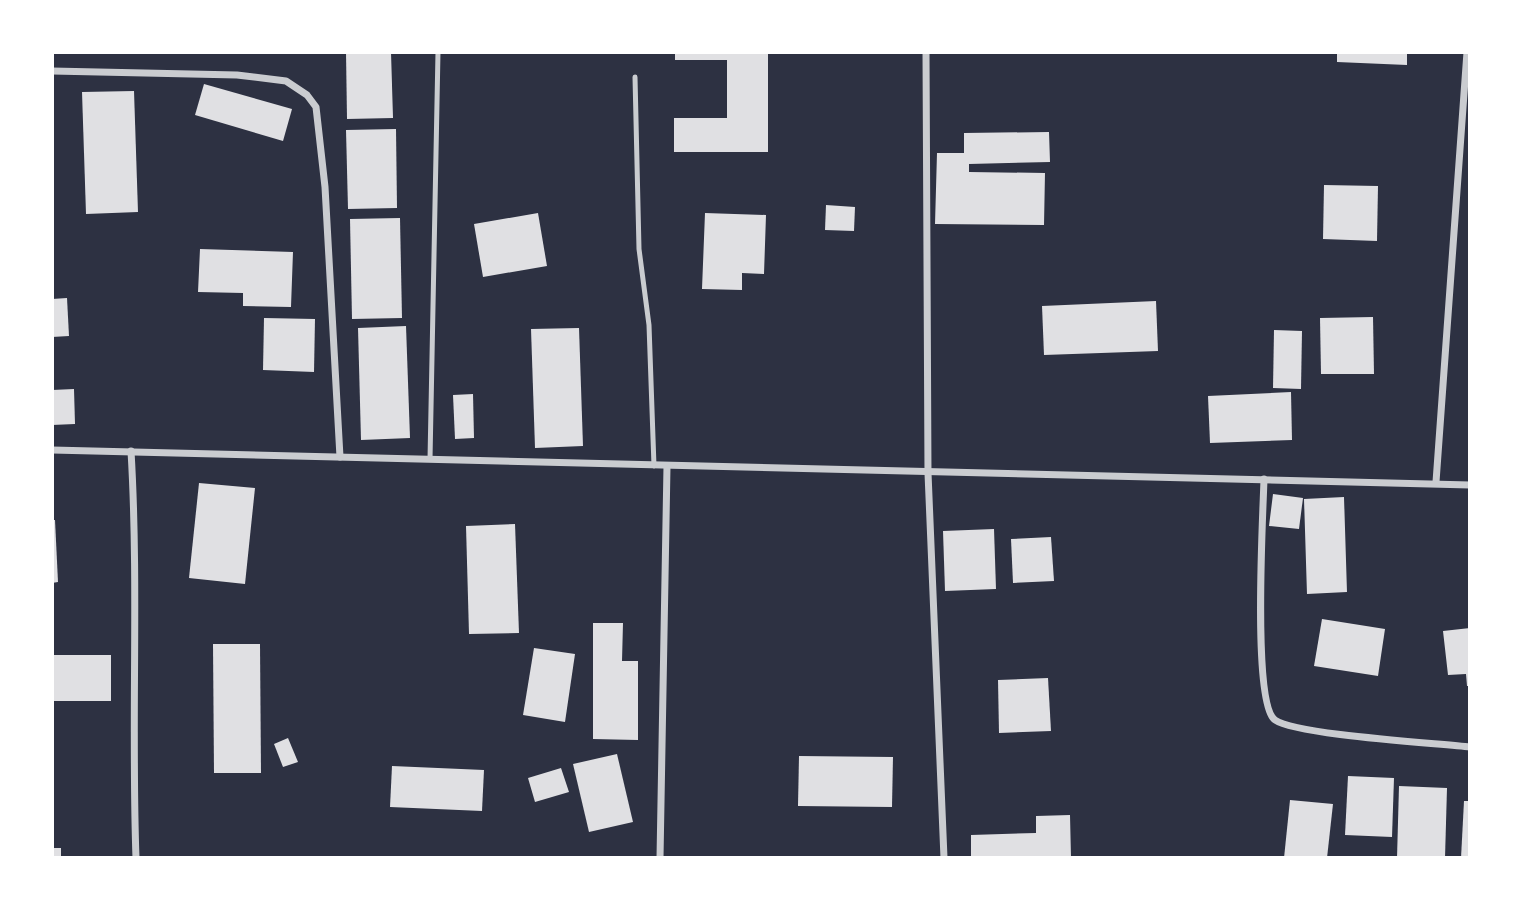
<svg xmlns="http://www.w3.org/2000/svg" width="1522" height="910" font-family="'Fira Sans',sans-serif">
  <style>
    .building { fill: #e0e0e3 }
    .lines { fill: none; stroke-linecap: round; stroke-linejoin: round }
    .service { stroke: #caccd0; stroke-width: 5 }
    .minor { stroke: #caccd0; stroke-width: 7 }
  </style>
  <rect width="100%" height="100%" fill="#2d3142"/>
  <g class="building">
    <path d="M 346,52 L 391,52 L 393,118 L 347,119 Z"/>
    <path d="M 675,52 L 768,52 L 768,152 L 674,152 L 674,118 L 727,118 L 727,60 L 675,60 Z"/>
    <path d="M 1337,52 L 1407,52 L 1407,65 L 1337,62 Z"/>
    <path d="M 204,84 L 292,109 L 283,141 L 195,115 Z"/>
    <path d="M 134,91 L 138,212 L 86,214 L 82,92 Z"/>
    <path d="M 396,129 L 397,208 L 348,209 L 346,130 Z"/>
    <path d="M 1049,132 L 1050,162 L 969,164 L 969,172 L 1045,173 L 1044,225 L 935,224 L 937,153 L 964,153 L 964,133 Z"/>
    <path d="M 1324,185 L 1378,186 L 1377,241 L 1323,239 Z"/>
    <path d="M 826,205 L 855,207 L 854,231 L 825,230 Z"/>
    <path d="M 538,213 L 547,266 L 483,277 L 474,224 Z"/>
    <path d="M 705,213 L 766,215 L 764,274 L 742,273 L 742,290 L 702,289 Z"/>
    <path d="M 400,218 L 402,318 L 352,319 L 350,219 Z"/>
    <path d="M 200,249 L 293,252 L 291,307 L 243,306 L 243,293 L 198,292 Z"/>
    <path d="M 67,298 L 69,336 L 52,337 L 52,299 Z"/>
    <path d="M 1156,301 L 1158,351 L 1044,355 L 1042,306 Z"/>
    <path d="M 1373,317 L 1374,374 L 1321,374 L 1320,318 Z"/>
    <path d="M 264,318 L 315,319 L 314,372 L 263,370 Z"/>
    <path d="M 406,326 L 410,438 L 361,440 L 358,328 Z"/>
    <path d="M 579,328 L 583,446 L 535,448 L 531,329 Z"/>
    <path d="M 1274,330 L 1302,331 L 1301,389 L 1273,388 Z"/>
    <path d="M 74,389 L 75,424 L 52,425 L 52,390 Z"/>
    <path d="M 1291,392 L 1292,440 L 1210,443 L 1208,396 Z"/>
    <path d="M 473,394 L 474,438 L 455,439 L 453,395 Z"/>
    <path d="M 199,483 L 255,488 L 245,584 L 189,578 Z"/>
    <path d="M 1273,494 L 1303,498 L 1299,529 L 1269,526 Z"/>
    <path d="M 1344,497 L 1347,592 L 1307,594 L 1304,499 Z"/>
    <path d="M 52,520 L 55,520 L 58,582 L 52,583 Z"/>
    <path d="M 515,524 L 519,633 L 469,634 L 466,526 Z"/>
    <path d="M 994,529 L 996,589 L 945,591 L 943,531 Z"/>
    <path d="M 1051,537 L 1054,581 L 1013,583 L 1011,539 Z"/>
    <path d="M 1322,619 L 1385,629 L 1378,676 L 1314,666 Z"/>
    <path d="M 593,623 L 623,623 L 622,661 L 638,661 L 638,740 L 593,739 Z"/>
    <path d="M 1470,628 L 1470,686 L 1467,686 L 1466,674 L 1448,675 L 1443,631 Z"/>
    <path d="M 213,644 L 260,644 L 261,773 L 214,773 Z"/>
    <path d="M 534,648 L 575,654 L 565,722 L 523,715 Z"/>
    <rect x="52" y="655" width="59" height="46"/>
    <path d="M 1048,678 L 1051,731 L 999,733 L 998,680 Z"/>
    <path d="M 288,738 L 298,762 L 283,767 L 274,744 Z"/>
    <path d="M 617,754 L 633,822 L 589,832 L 573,764 Z"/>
    <path d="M 799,756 L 893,757 L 892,807 L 798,806 Z"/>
    <path d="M 392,766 L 484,770 L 482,811 L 390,807 Z"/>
    <path d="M 561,768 L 569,792 L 535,802 L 528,778 Z"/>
    <path d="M 1348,776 L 1394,778 L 1392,837 L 1345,835 Z"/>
    <path d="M 1399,786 L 1447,788 L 1445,858 L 1397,858 Z"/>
    <path d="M 1290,800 L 1333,804 L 1327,858 L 1284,858 Z"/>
    <path d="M 1464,801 L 1470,801 L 1470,858 L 1461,858 Z"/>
    <path d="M 1070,815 L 1071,858 L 971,858 L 971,835 L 1036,833 L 1036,816 Z"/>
    <rect x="52" y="848" width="9" height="10"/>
  </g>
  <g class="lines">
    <g class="service">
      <path d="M 635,77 L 639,249 L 649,325 L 654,466"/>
      <path d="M 430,459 L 438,52"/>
    </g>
    <g class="minor">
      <path d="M 926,52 L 928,473 L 944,858"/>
      <path d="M 52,71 L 237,75 L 286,81 L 307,95 L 316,107 L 325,187 L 340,457"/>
      <path d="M 52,450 L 1470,485"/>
      <path d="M 131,451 C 139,587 131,722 136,858"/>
      <path d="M 1264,479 C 1263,515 1252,704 1275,720 C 1296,735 1435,743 1470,747"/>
      <path d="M 1436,482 L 1467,52"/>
      <path d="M 660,858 L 667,466"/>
    </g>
  </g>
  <rect width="1522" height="910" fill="none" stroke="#ffffff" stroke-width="108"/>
</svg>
